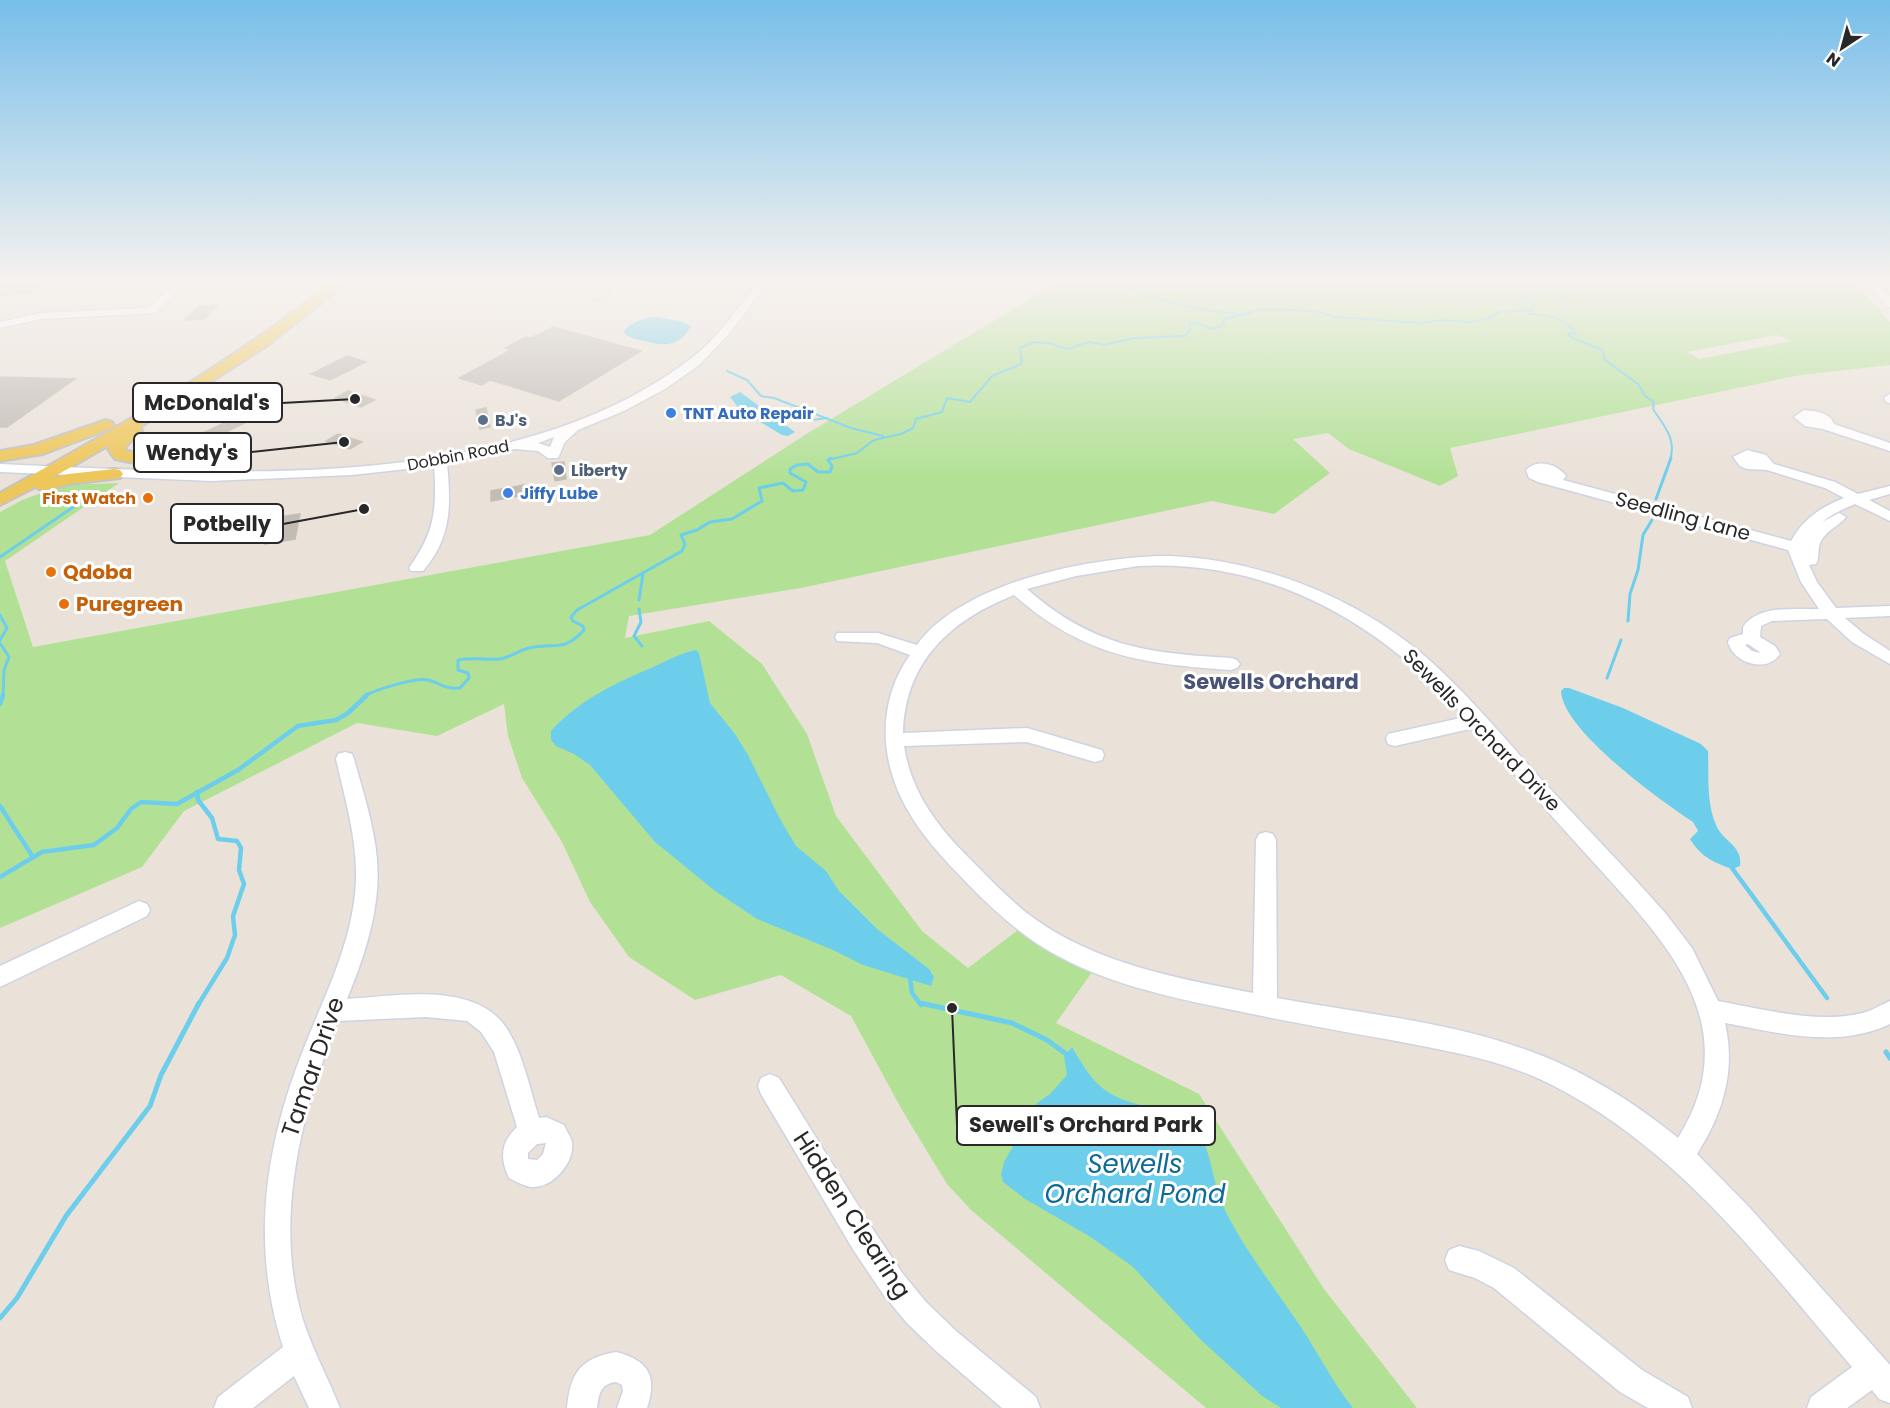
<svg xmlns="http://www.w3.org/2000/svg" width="1890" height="1408" font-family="Poppins,sans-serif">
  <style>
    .green { fill: #b2e196; fill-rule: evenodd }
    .plaza { fill: #d7d2cc }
    .water { fill: #6dceec }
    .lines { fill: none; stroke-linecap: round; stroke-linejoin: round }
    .stream-far3 { stroke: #6dceec; stroke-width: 2 }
    .stream-far2 { stroke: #6dceec; stroke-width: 3 }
    .stream-far1 { stroke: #6dceec; stroke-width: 4.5 }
    .stream { stroke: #6dceec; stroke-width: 5 }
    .building { fill: #c2bcb6; stroke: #c5beb3; stroke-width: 1.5 }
    .minor-casing { stroke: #cfd3e1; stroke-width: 3 }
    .major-casing { stroke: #c3c3c3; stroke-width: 4 }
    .minor { fill: #fff; fill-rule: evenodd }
    .major { fill: #eec75b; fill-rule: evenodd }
    .shop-dot { fill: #3f7fe0; stroke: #fff; stroke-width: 2 }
    .service-dot { fill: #5c6f8a; stroke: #fff; stroke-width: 2 }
    .food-dot { fill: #e8710a; stroke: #fff; stroke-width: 2 }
    .labels { text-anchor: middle; stroke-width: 6; stroke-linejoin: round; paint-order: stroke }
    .far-shop-label { font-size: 16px; font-weight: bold; fill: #366cbe; stroke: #fff; text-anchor: start }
    .far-service-label { font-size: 16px; font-weight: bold; fill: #4e5e75; stroke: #fff; text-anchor: start }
    .far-street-label { font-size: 16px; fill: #282828; stroke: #fff }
    .far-food-label { font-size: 16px; font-weight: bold; fill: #c56008; stroke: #fff; text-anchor: end }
    .street-label { font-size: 20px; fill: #282828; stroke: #fff }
    .food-label { font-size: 20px; font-weight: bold; fill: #c56008; stroke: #fff; text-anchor: start }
    .neighbourhood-label { font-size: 21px; font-weight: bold; fill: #495377; stroke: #fff }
    .near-street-label { font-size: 24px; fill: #282828; stroke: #fff }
    .near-water-label { font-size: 26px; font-style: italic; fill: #0f6b95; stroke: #fff }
    .leader { fill: none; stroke: #282828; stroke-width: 2 }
    .callout-dot { fill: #282828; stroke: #fff; stroke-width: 2 }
    .callout { fill: #fff; stroke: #282828; stroke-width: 2 }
    .callout-label { font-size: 21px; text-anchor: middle; font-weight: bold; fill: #282828 }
  </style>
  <rect width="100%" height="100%" fill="#eae2d9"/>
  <path class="green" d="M 1063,279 L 1852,279 L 1890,322 L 1890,365 L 1800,375 L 1450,448 L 1458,476 L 1440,486 L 1349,449 L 1328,433 L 1293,439 L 1330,473 L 1274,514 L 1212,501 L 801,588 L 629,616 L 625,638 L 709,621 L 762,664 L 807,734 L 836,816 L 922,931 L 968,968 L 1026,924 L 1097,965 L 1056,1023 L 1199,1094 L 1324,1289 L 1417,1408 L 1206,1408 L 971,1210 L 947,1184 L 902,1110 L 851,1016 L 781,975 L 695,1000 L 629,957 L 590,902 L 562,842 L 522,778 L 508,736 L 504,704 L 437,736 L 357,723 L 184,811 L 142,867 L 0,928 L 0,512 L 22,500 L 63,485 L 119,483 L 5,561 L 33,647 L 650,535 L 808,433 ZM 1777,335 L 1791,341 L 1699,359 L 1687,352 Z"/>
  <path class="plaza" d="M 576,279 L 622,279 L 610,285 L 614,293 L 598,302 L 587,303 L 600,296 L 599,286 Z"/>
  <g class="water">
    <path d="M 656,317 L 680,321 L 691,326 C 680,345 668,347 649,342 C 641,340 632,339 625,334 L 624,331 C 632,321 644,318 656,317 Z"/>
    <path d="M 740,392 L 795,432 L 788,436 L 782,435 L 740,410 L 730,397 Z"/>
    <path d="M 696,650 L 699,653 L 710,703 L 735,734 L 748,755 L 780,819 L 796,846 L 826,871 L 839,891 L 877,929 L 929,969 L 934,977 L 931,986 L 863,965 L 833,950 L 757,919 L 715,891 L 655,842 L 590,765 L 574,754 L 556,746 L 551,740 L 551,731 C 580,699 614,684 653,667 C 666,661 681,653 696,650 Z"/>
    <path d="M 1564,688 L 1569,688 L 1623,708 L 1701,744 L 1708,751 C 1709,775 1706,805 1717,827 C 1724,842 1743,846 1740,866 L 1733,869 C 1715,864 1700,856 1690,839 L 1698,831 L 1693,822 C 1661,801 1562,730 1561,691 Z"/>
    <path d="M 1072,1047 C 1081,1062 1091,1080 1105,1090 C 1134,1111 1175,1104 1199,1133 C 1209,1145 1214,1186 1223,1206 C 1242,1246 1269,1280 1294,1317 C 1315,1346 1330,1379 1353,1408 L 1281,1408 L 1262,1396 L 1200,1339 L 1132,1266 L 1089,1236 L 1025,1199 L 1003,1182 L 1001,1174 L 1004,1162 L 1037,1103 L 1050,1094 L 1067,1075 L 1064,1057 Z"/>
  </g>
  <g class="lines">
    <g class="stream-far3">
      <path d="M 1103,279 C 1145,297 1191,309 1237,314"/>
      <path d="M 1526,310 L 1529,314 C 1548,314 1564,318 1576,333 L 1568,334 L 1571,337 L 1602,350 L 1605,360 L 1638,384 L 1646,397 L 1654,402 L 1653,409 C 1664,426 1677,439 1670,460"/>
      <path d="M 727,371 L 747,380 L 761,396 L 774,398 L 851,428 L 883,436"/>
      <path d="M 804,421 L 827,418"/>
      <path d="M 828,460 L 857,453 L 874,440 L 901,434 L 913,428 L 916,419 L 942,412 L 947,398 L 970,402 L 992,376 L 1019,365 L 1022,362 L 1020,348 L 1034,342 L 1048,343 L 1068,349 L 1089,342 L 1104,345 L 1134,338 L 1185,336 L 1190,331 L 1190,323 L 1198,323 L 1211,329 L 1224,325 L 1223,320 L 1262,309 L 1314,311 L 1336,317 L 1421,323 L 1440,320 L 1469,322 L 1487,319 L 1500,312 L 1530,310 L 1534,306 L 1523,297 L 1528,294 L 1570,296 L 1571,291 L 1588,279"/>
    </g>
    <g class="stream-far2">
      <path d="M 1656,499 L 1671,458"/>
      <path d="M 0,557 L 85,499"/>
      <path d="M 639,600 L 643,574"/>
      <path d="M 639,609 L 641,622 L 634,636 L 642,646"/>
      <path d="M 0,615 L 7,628 L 0,640"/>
      <path d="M 1628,621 L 1630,594 L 1638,570 L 1643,535 L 1652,520"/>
      <path d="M 0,643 L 9,657 L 4,670 L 3,696"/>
      <path d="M 1607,678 L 1621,640"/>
      <path d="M 364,696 C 375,690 416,677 428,680 C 440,683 447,690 460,688 L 469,678 L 468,673 L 458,670 L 458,660 C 472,657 484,660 499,659 C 510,658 519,650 529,648 C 556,642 563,653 584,630 L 583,626 L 573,621 L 571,617 L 577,610 L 682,551 L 685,544 L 681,535 L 697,530 L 710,522 L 732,519 L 762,501 L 759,488 L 783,483 L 793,491 L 803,490 L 806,482 L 790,473 L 790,469 L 797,465 L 808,464 L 818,472 L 830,472 L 832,466 L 828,460 L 831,458"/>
    </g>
    <g class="stream-far1">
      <path d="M 0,704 L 3,695"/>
      <path d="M 197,792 L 198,800 L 212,818 L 218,839 L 237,841 L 241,848 L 239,870 L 244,884 L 233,916 L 235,935 L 227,958 L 198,1005"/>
      <path d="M 0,806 L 33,857"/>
      <path d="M 1732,868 L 1827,998"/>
      <path d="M 0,877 L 42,852 L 94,845 L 117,828 L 131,809 L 141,802 L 177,804 L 238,770 L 298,726 L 336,720 L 348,713 L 367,695"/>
      <path d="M 910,977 L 912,993 L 921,1005"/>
    </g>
    <g class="stream">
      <path d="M 920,1003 L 1012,1023 L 1047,1040 L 1069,1056"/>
      <path d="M 1886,1052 L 1890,1058"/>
      <path d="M 0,1318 L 17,1298 L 66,1216 L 150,1106 L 161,1075 L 199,1003"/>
    </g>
  </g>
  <g class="building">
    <path d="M 0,279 L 48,279 L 29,294 L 0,295 Z"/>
    <path d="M 218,305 L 204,319 L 185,320 L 199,306 Z"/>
    <path d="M 553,327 L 641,351 L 559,401 L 490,380 L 482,385 L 459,378 L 511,350 L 505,348 L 526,337 L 531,338 Z"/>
    <path d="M 347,356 L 366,362 L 330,380 L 311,374 Z"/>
    <path d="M 0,377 L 75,379 L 7,427 L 0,427 Z"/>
    <path d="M 348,391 L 375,400 L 361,407 L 335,398 Z"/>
    <path d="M 486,408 L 490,427 L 480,429 L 476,410 Z"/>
    <path d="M 247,412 L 259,416 L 228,431 L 204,438 L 203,433 Z"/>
    <path d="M 338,434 L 362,442 L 350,449 L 326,441 Z"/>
    <path d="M 564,462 L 566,479 L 555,481 L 552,463 Z"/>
    <path d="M 524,485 L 525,495 L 491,501 L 491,491 Z"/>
    <path d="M 300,514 L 295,539 L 265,544 L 266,539 L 260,540 L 265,519 Z"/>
  </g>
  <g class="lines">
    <defs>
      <g id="minor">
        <path d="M 179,279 L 190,279 L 155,313 L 41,319 L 0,328 L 0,322 L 41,313 L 148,308 Z"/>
        <path d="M 761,279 L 771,279 L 728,335 L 699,365 L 665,389 L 626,410 L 578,430 L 565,442 L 558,458 L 548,458 L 538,451 L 515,449 L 447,463 C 451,506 452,537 423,571 L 411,571 L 409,568 C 435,532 437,509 434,466 L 352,475 L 211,481 L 0,472 L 0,464 C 214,473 509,497 689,360 C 718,339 738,307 761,279 ZM 554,437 L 550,447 L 538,443 Z"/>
        <path d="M 1863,279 L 1873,279 L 1890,297 L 1890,307 L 1886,306 Z"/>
        <path d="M 1890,394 L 1890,403 L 1886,402 L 1884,398 Z"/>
        <path d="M 1804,410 C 1815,411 1830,412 1834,424 L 1890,443 L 1890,451 L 1823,429 L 1805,426 L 1794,417 Z"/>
        <path d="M 1747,450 L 1766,455 L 1774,464 L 1835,482 L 1858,494 L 1890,486 L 1890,494 L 1869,500 L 1890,511 L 1890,521 L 1855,504 C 1843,509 1832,514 1822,522 L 1839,513 L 1846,517 C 1839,526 1827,530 1821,541 C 1817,548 1820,557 1816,564 L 1809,565 L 1817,582 L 1836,608 L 1890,606 L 1890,616 L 1845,618 L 1864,634 L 1890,651 L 1890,664 L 1852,642 L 1827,619 L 1772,621 L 1761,626 L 1760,637 L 1775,646 L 1780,654 C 1767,674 1733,663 1728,642 L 1730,638 L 1743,634 L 1743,627 C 1758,604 1795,610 1819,609 L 1801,582 L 1788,550 L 1538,482 L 1529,478 L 1526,470 C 1538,458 1557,464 1566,476 L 1563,480 L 1791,541 C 1803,519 1821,507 1844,498 L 1825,488 L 1767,470 L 1747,469 L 1740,466 L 1733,457 ZM 1748,644 L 1761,653 L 1752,651 L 1745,645 Z"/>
        <path d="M 1170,556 C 1260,560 1350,595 1420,652 C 1465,690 1503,737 1542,780 C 1583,825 1626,868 1666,914 L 1692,948 L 1718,1001 C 1762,1009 1825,1026 1869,1011 C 1876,1008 1883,1004 1890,1001 L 1890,1024 C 1838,1049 1778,1033 1725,1023 C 1736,1071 1723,1113 1697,1154 L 1749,1207 L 1890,1365 L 1890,1403 L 1879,1399 L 1872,1390 L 1847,1408 L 1807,1408 L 1811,1397 L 1852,1367 C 1762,1262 1680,1151 1554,1086 C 1503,1059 1446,1051 1391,1040 C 1335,1030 1279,1020 1223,1008 C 1164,996 1102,982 1049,951 C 1017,932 990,907 964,880 C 943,858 922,836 907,809 C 879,760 877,701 910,655 L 877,643 L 837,641 L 835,637 L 837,633 L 878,633 L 917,645 C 963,581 1095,556 1170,556 ZM 1138,566 C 1271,559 1378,622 1465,717 L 1388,734 L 1386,739 L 1388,744 L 1395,746 L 1474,728 C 1511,770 1548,812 1586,854 C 1660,936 1751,1022 1678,1138 C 1633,1101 1579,1068 1524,1049 C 1446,1021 1358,1013 1277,998 L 1276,840 L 1273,834 L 1266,832 L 1259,834 L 1256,840 L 1253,993 C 1176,978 1097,964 1032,917 C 1009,900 989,878 969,858 C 937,826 911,792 904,746 L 1027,742 L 1095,762 L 1102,760 L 1104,755 L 1102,750 L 1027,728 L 903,733 C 905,661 951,620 1014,595 C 1083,656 1142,664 1231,670 L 1237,668 L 1240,664 L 1237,660 L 1231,658 C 1147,653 1093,647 1027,589 L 1076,576 Z"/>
        <path d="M 345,752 L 352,754 L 354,759 C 363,792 374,825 377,859 C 381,908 365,955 347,999 C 398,996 479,980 509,1032 C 524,1058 530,1089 539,1118 L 546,1117 L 564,1125 C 566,1130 571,1137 572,1142 C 575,1163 552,1189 531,1187 C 524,1186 515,1181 509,1178 C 500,1159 500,1143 517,1127 L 494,1052 L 481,1032 L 467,1021 L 426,1017 L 338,1021 C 301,1113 273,1221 303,1320 C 313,1351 328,1378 340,1408 L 309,1408 L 294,1376 L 253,1408 L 214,1408 L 218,1397 L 283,1347 C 251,1247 264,1150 302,1053 C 322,1001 349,951 355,894 C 360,848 346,803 336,759 L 338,754 ZM 546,1143 L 543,1154 L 537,1160 L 528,1159 L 528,1153 L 537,1144 Z"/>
        <path d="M 139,901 L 147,904 L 150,910 L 147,916 L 0,987 L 0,966 Z"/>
        <path d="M 770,1074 L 779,1078 L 874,1231 L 903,1274 L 926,1302 L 956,1331 L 1036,1397 L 1040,1408 L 1002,1408 L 936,1351 L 906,1322 L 883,1294 L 854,1251 L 761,1094 L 758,1086 L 761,1078 Z"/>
        <path d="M 1459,1246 L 1479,1251 L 1514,1268 L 1642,1370 L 1688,1397 L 1692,1408 L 1648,1408 L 1620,1392 L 1494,1288 L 1475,1278 L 1449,1270 L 1445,1260 L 1449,1250 Z"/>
        <path d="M 616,1352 C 648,1360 658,1376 647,1408 L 617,1408 L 623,1391 L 622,1385 L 616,1382 C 600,1384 599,1394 597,1408 L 567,1408 C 570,1374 580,1358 616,1352 Z"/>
      </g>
      <g id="major">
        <path d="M 336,279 L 351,279 L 268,345 L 140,427 L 142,431 C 137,438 128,441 125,449 L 127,451 L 192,464 L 195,468 L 192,472 L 186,473 L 115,459 L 108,449 L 109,445 L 52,478 L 68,474 L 114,469 L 120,470 L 123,474 L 120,478 L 69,484 L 43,491 L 35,487 L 0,505 L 0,493 C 117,428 232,363 336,279 Z"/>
        <path d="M 106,420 L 112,422 L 114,425 L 112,428 L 43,454 L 0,461 L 0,451 L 34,445 Z"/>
      </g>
    </defs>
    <use href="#minor" class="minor-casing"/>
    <use href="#major" class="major-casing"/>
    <use href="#minor" class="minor"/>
    <use href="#major" class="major"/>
  </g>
  <linearGradient id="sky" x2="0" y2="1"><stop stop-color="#77beea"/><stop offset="0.59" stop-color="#f6f2ee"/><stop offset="1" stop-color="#f6f2ee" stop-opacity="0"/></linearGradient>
  <rect width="1890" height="476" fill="url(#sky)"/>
  <g class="shop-dot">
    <circle cx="671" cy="413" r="6"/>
    <circle cx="508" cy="493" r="6"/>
  </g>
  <g class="service-dot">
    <circle cx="483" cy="420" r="6"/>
    <circle cx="559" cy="470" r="6"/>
  </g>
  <g class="food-dot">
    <circle cx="148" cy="498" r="6"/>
    <circle cx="51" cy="572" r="6"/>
    <circle cx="64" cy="604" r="6"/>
  </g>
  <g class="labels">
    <g class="far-shop-label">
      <text x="683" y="419">TNT Auto Repair</text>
      <text x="520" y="499">Jiffy Lube</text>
    </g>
    <g class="far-service-label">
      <text x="495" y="426">BJ's</text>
      <text x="571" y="476">Liberty</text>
    </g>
    <g class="far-street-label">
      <text transform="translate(458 455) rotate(-11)" y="6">Dobbin Road</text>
    </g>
    <g class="far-food-label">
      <text x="136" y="504">First Watch</text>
    </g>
    <g class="street-label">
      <text transform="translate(1683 516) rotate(15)" y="7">Seedling Lane</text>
      <text transform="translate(1482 730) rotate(46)" y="7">Sewells Orchard Drive</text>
    </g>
    <g class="food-label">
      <text x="63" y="579">Qdoba</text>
      <text x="76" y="611">Puregreen</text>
    </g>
    <g class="neighbourhood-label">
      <text x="1271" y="689">Sewells Orchard</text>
    </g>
    <g class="near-street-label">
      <text transform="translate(313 1067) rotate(-71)" y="8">Tamar Drive</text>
      <text transform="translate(852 1215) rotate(57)" y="8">Hidden Clearing</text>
    </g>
    <g class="near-water-label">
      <text x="1135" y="1173">Sewells<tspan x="1135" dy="30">Orchard Pond</tspan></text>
    </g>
  </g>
  <path class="leader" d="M355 399L282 403M344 442L251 452M364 509L283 524M952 1008L957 1125"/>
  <g class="callout-dot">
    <circle cx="355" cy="399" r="6"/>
    <circle cx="344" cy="442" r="6"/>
    <circle cx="364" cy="509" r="6"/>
    <circle cx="952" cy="1008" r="6"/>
  </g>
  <g class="callout">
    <rect x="133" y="383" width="149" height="39" rx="6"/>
    <rect x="134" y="433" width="117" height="39" rx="6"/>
    <rect x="171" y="504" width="112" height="39" rx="6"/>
    <rect x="957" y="1106" width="258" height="39" rx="6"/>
  </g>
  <g class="callout-label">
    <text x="207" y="410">McDonald's</text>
    <text x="192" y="460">Wendy's</text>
    <text x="227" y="531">Potbelly</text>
    <text x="1086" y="1132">Sewell's Orchard Park</text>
  </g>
  <g transform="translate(1842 48) rotate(216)" stroke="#ffffff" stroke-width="4.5" paint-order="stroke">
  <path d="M0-4.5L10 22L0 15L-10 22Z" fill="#282828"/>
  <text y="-9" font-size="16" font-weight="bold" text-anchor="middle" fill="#282828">N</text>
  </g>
</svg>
